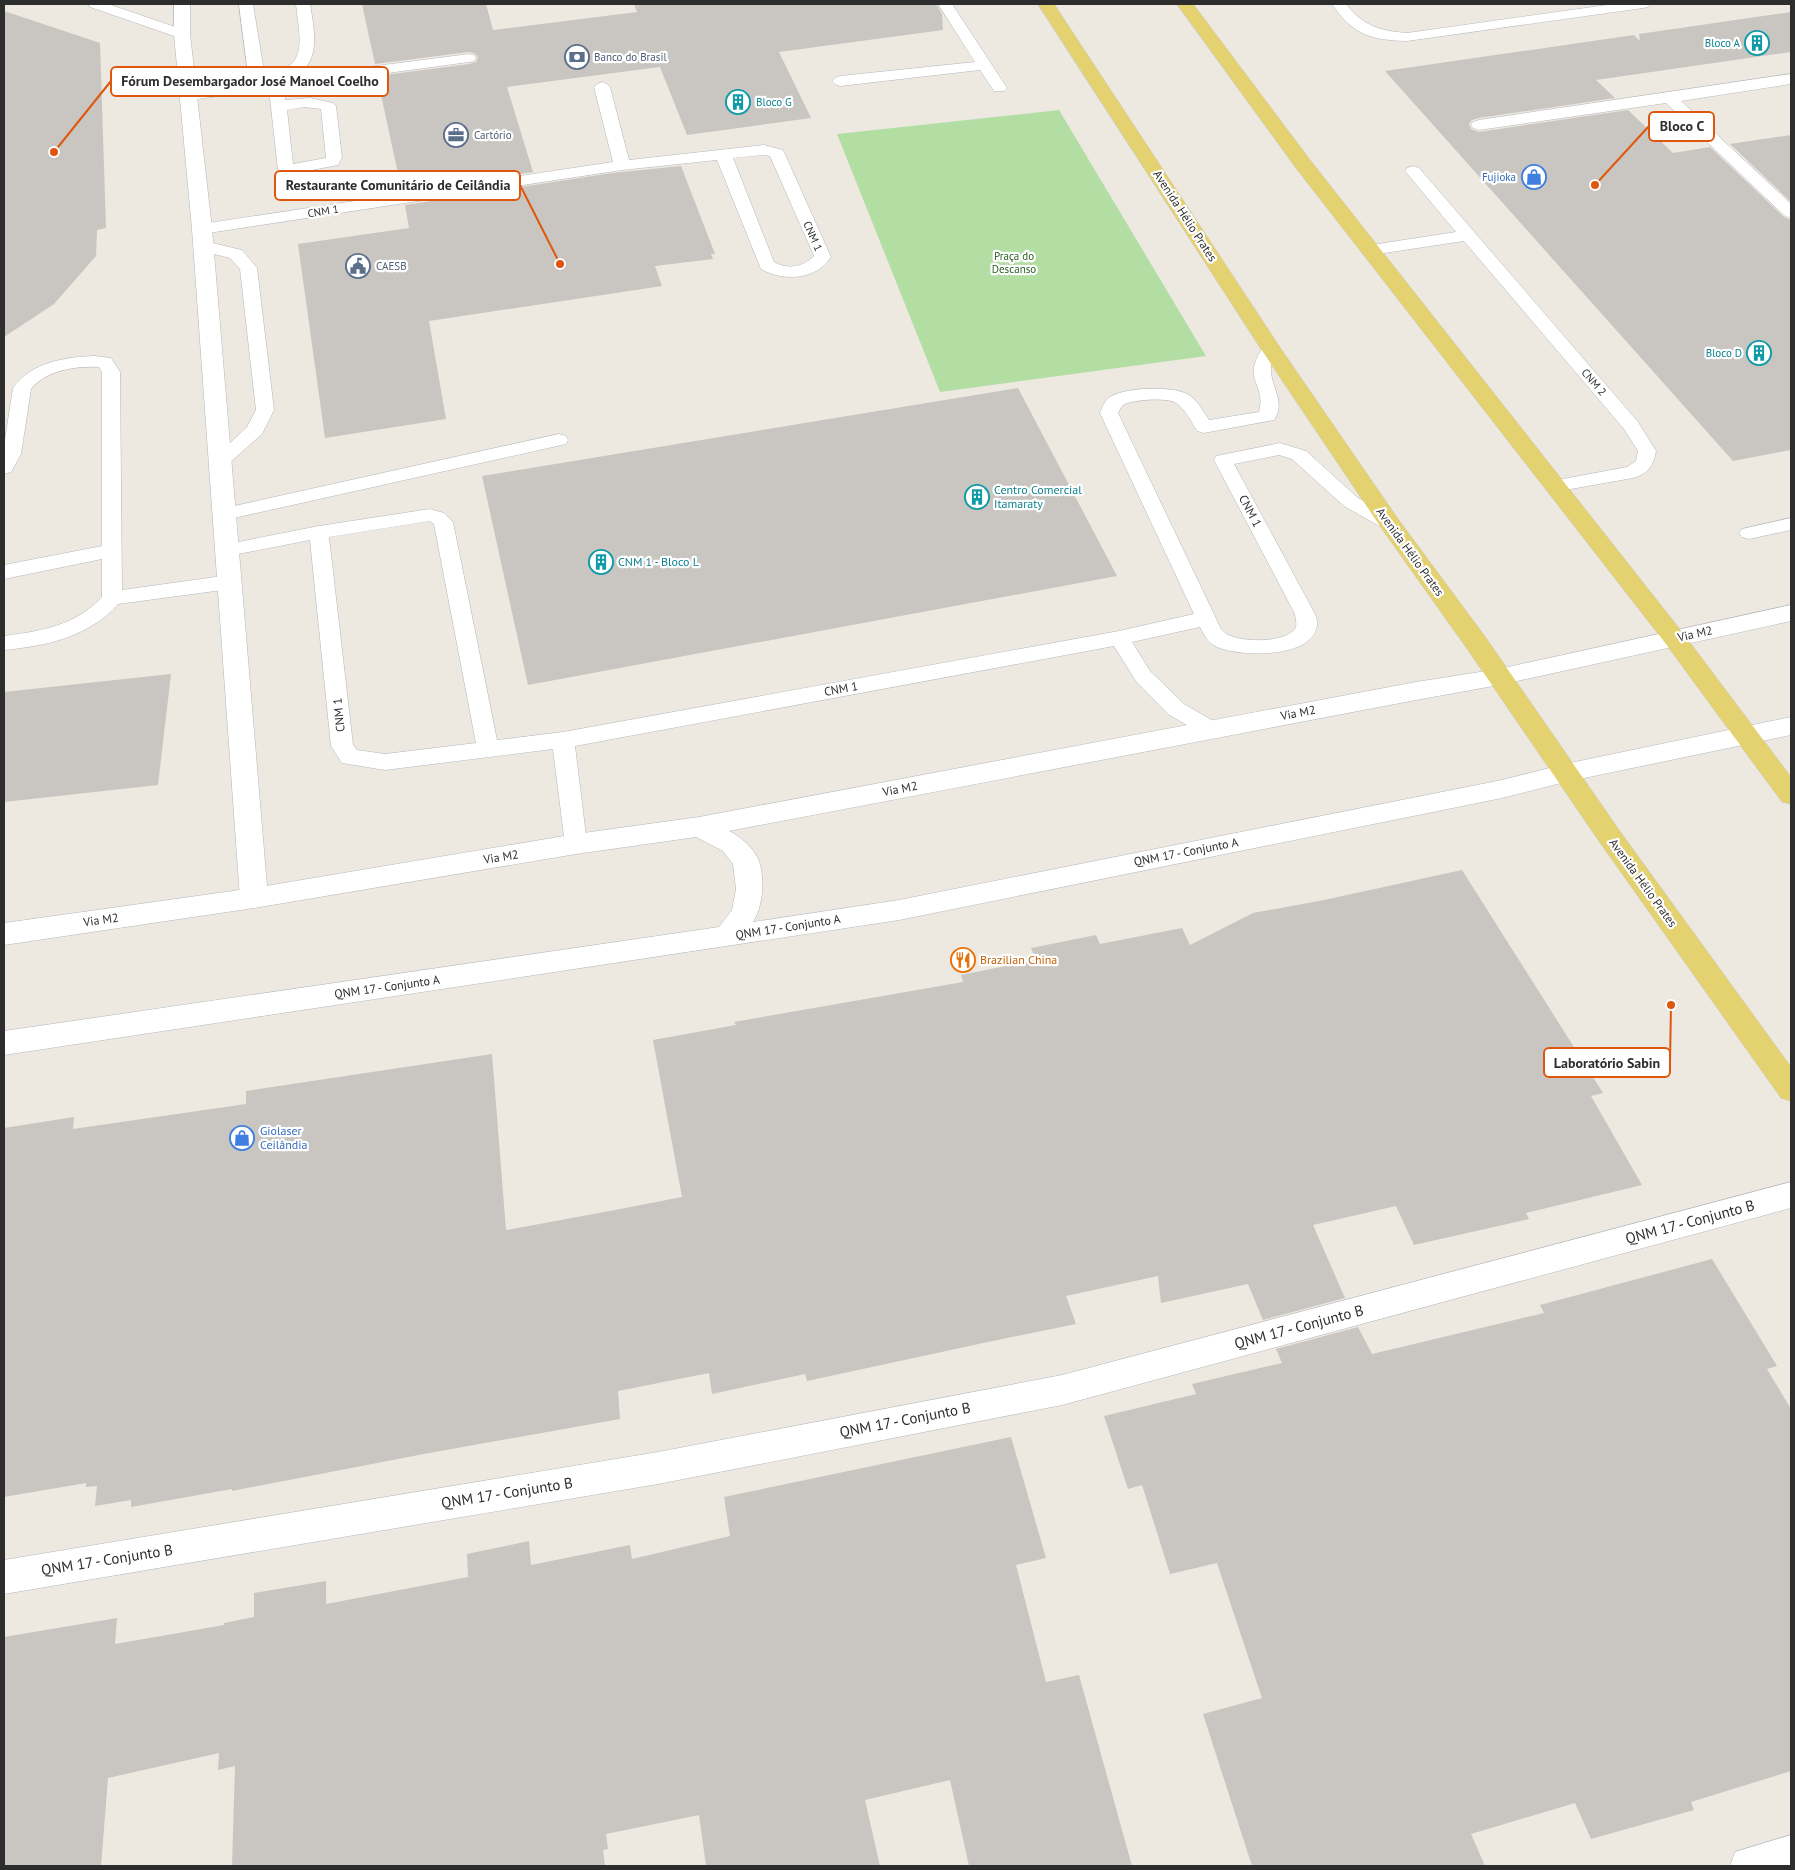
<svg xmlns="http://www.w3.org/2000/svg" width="1795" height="1870" font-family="'PT Sans',sans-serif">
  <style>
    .green { fill: #b3dea3 }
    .building { fill: #c9c5c0 }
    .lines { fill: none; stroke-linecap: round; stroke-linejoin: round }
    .service-casing { stroke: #b4b6bf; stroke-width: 1 }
    .minor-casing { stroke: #b4b6bf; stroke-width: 1 }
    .secondary-casing { stroke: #b4b6bf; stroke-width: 1 }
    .primary-casing { stroke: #c8c8c8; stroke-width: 1 }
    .service { fill: #fff; fill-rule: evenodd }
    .minor { fill: #fff; fill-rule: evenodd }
    .secondary { fill: #fff; fill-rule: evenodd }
    .primary { fill: #e4d16f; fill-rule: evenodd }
    .labels { text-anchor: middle; stroke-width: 4.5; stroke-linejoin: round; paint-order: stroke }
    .far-culture-label { font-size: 11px; fill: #0d838f; stroke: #fff; text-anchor: end }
    .far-service-label { font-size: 11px; fill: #4e5e75; stroke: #fff; text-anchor: start }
    .far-shop-label { font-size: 11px; fill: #366cbe; stroke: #fff; text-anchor: end }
    .far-street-label { font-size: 11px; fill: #2d2d2d; stroke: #fff }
    .far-park-label { font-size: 11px; fill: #2c6423; stroke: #fff }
    .street-label { font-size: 12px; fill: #2d2d2d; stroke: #fff }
    .culture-label { font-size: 12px; fill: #0d838f; stroke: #fff; text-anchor: start }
    .food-label { font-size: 12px; fill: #c56008; stroke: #fff; text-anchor: start }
    .shop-label { font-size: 12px; fill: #366cbe; stroke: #fff; text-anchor: start }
    .near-street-label { font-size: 15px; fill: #2d2d2d; stroke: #fff }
    .leader { fill: none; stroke: #df570e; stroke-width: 2 }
    .callout-dot { fill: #df570e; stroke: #fff; stroke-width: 2 }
    .callout { fill: #fff; stroke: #df570e; stroke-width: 2 }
    .callout-label { font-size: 14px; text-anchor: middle; font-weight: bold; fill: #2d2d2d }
  </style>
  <rect width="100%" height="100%" fill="#ede9e1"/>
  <path class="green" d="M 1059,110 L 1206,356 L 940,392 L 837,134 Z"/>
  <g class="building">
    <path d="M 362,4 L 486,4 L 493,30 L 637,12 L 634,4 L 936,4 L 942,14 L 943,30 L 779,52 L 811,118 L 687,135 L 660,67 L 507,87 L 533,172 L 402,192 L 377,76 L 469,64 L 476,62 L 478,57 L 474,53 L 469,52 L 375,64 Z"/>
    <path d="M 4,11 L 100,43 L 106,228 L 97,230 L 96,256 L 54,304 L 4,337 Z"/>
    <path d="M 1791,12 L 1791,52 L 1596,80 L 1615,98 L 1479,118 L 1472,120 L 1469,124 L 1471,129 L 1479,132 L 1628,110 L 1673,153 L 1710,147 L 1784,217 L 1791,220 L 1791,450 L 1733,461 L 1385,71 L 1634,35 L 1640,41 L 1639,34 Z"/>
    <path d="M 1791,135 L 1791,202 L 1730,144 Z"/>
    <path d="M 681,166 L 715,254 L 711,254 L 713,259 L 655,266 L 662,286 L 429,321 L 446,419 L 325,438 L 298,244 L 409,228 L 405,205 L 612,173 Z"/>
    <path d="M 1018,388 L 1117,576 L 528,685 L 482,476 Z"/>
    <path d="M 171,674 L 158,785 L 4,802 L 4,692 Z"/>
    <path d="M 1462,870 L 1603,1093 L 1591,1096 L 1642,1185 L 1526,1213 L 1529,1219 L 1414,1245 L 1396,1206 L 1313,1225 L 1345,1298 L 1263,1320 L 1248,1284 L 1161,1303 L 1158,1276 L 1066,1296 L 1076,1324 L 988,1342 L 807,1381 L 805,1374 L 712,1394 L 709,1373 L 618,1391 L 620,1419 L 429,1453 L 232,1491 L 232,1489 L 131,1507 L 131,1500 L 95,1506 L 97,1486 L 86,1487 L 86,1483 L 4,1497 L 4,1128 L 74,1117 L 73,1129 L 246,1104 L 246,1091 L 492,1054 L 506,1230 L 615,1210 L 682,1197 L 653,1040 L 736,1025 L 734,1022 L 963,982 L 961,975 L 1036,960 L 1031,948 L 1096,935 L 1100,944 L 1182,928 L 1190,945 L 1253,913 L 1324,900 Z"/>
    <path d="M 1712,1259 L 1777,1366 L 1767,1369 L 1791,1409 L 1791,1771 L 1691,1802 L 1694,1810 L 1591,1839 L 1575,1803 L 1471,1834 L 1485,1866 L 1252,1866 L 1203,1714 L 1262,1698 L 1217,1563 L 1170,1574 L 1142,1485 L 1128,1489 L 1104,1416 L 1196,1394 L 1192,1384 L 1282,1363 L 1276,1349 L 1358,1327 L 1372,1354 L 1544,1313 L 1540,1305 Z"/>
    <path d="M 1011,1437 L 1046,1558 L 1016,1565 L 1046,1682 L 1079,1675 L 1132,1866 L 969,1866 L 950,1780 L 865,1800 L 880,1866 L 706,1866 L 699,1815 L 606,1834 L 608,1849 L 603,1850 L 605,1866 L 232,1866 L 235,1766 L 218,1770 L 219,1753 L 108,1778 L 101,1866 L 4,1866 L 4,1637 L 117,1618 L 115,1644 L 224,1625 L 224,1623 L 254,1617 L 254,1593 L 326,1581 L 326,1604 L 468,1577 L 467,1554 L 529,1541 L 531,1565 L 630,1545 L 632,1559 L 730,1536 L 724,1497 Z"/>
  </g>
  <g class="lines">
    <defs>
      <g id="service">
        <path d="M 88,4 L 108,4 L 187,31 L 189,34 L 187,37 L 177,37 L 90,7 Z"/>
        <path d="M 239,4 L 253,4 L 264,72 C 311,72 299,35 296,4 L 310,4 C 314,29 323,67 290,77 L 469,54 L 474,55 L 476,58 L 474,61 L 469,62 L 284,87 L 285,100 L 310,98 L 333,103 L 336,106 L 342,158 L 338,165 L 286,175 L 280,173 L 278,170 L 269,89 L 190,100 L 185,98 L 182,95 L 185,92 L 190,90 L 260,81 L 248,74 ZM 304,107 L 321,109 L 326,158 L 293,164 L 287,110 Z"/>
        <path d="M 938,4 L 952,4 L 1007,88 L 1004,91 L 994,91 L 980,70 L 840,86 L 835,84 L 832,81 L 835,78 L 840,76 L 975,62 Z"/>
        <path d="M 1332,4 L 1346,4 C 1363,26 1380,31 1407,33 L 1614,4 L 1650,4 L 1648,7 L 1643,8 L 1407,41 C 1371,40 1353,35 1332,4 Z"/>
        <path d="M 1791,74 L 1791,84 L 1681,101 L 1791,204 L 1791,218 L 1785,216 L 1666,103 L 1479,130 L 1473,128 L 1471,125 L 1473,122 L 1479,120 Z"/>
        <path d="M 602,82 L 607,84 L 610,87 L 629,160 L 764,145 L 783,150 L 831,257 C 816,280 784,282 761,269 L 717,160 L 622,170 L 202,234 L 196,233 L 194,229 L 196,225 L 202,224 L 613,162 L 594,87 L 597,84 ZM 764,155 L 770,156 L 814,256 C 803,267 788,270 774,262 L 733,158 Z"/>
        <path d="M 1413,166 L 1419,168 L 1638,422 L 1656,451 C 1654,465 1648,474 1633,478 L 1554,492 L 1547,490 L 1544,486 L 1547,482 L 1627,467 L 1636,461 L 1638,451 L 1624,429 L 1464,241 L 1371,255 L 1365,254 L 1363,250 L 1365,246 L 1371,245 L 1456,232 L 1405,171 L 1407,168 Z"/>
        <path d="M 204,241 L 242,250 L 257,268 L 274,410 L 262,434 L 228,464 L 221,466 L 214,464 L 212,460 L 247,427 L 256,410 L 240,269 L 230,258 L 198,250 L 196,246 L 198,242 Z"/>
        <path d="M 1271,344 L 1277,345 L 1280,349 C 1276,354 1272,360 1271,366 C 1269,386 1287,401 1274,420 L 1204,433 L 1197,431 C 1191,421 1186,410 1176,403 C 1167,397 1134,400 1125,404 C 1121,406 1120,409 1118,413 L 1221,629 C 1224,632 1227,635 1231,636 C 1246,642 1283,643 1295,629 C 1298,625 1295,618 1295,614 L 1214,460 L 1216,456 L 1280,443 L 1306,451 L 1358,498 L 1397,520 L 1400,524 L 1397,528 L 1390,530 L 1383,528 L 1344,506 L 1292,459 L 1279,455 L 1234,464 L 1315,614 C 1316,617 1318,622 1317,625 C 1314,659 1239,657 1217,647 C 1209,644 1204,635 1200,627 L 1132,642 L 1150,671 L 1184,704 L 1220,725 L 1223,730 L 1220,735 L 1212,738 L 1204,735 L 1168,714 L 1136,681 L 1114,646 L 575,746 L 587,844 L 584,850 L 576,853 L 568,850 L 565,844 L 553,749 L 385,770 L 342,763 L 331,746 L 310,540 L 228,556 L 221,555 L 218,550 L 221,545 L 228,544 L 319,526 L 430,509 L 444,513 L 453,522 L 497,740 L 563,732 L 1119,631 L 1194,614 L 1100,413 C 1102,408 1105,400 1110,397 C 1125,387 1172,386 1187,394 C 1197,399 1203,411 1209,420 L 1259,412 C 1267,382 1239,380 1265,345 ZM 430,521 L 434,524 L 476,743 L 385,754 L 357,750 L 353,745 L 329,537 Z"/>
        <path d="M 95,356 L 111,358 L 120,372 L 122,590 L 230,575 L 237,577 L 240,582 L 237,587 L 230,589 L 118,604 C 89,637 46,646 4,650 L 4,636 C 41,631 75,626 102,597 L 102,559 L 4,579 L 4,565 L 102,546 L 102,372 L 99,367 C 76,366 46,370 31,389 L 21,454 L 11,472 L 4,474 L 4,446 L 13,388 C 31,362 66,357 95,356 Z"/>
        <path d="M 559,434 L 566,436 L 568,440 L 566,444 L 225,520 L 218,518 L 215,514 L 218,510 L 225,508 Z"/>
        <path d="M 1791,518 L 1791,530 L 1749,539 L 1742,537 L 1739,533 L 1742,529 Z"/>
      </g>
      <g id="minor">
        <path d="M 174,4 L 190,4 L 190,34 L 212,229 L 268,898 L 264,905 L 254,908 L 244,905 L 240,898 L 192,229 L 174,34 Z"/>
        <path d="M 1791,1182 L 1791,1208 L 1062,1405 L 658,1484 L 4,1594 L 4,1560 L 658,1452 L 1062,1375 Z"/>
        <path d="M 1791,1835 L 1791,1866 L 1730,1866 L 1735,1852 Z"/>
      </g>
      <path id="secondary" d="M 1791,605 L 1791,621 L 1499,685 L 1416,700 L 729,831 C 741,837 754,848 759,861 C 765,879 763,907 753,922 L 899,900 L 1502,780 L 1565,764 L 1791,717 L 1791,735 L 1565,782 L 1502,798 L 899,920 L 4,1055 L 4,1031 L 719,927 L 732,910 L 736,889 L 733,864 L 723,851 L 696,837 L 576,854 L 254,908 L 4,945 L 4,923 L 254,888 L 576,834 L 699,817 L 1416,682 L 1499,669 Z"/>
      <g id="primary">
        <path d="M 1038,4 L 1054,4 L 1281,349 L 1398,519 L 1486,638 L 1619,830 L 1791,1067 L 1791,1101 L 1781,1098 L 1601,844 L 1468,650 L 1382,529 L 1261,349 Z"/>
        <path d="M 1177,4 L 1193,4 L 1310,160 L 1682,632 L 1791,777 L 1791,804 L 1782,802 L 1666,644 L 1296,168 Z"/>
      </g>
    </defs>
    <use href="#service" class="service-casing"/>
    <use href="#minor" class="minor-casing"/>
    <use href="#secondary" class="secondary-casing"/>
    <use href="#primary" class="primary-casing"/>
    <use href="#service" class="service"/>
    <use href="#minor" class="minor"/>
    <use href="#secondary" class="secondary"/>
    <use href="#primary" class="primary"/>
  </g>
  <defs>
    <symbol id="building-ring" viewBox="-11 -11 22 22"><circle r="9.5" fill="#fff" stroke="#0f9aa8" stroke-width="1.5"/><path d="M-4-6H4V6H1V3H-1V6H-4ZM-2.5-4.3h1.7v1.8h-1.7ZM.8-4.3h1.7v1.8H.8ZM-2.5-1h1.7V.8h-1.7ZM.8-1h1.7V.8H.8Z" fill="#0f9aa8"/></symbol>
    <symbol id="bank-ring" viewBox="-11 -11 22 22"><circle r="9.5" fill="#fff" stroke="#5c6f8a" stroke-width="1.5"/><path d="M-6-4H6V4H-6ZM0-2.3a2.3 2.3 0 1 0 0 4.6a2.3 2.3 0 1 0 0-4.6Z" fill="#5c6f8a"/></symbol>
    <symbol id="office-ring" viewBox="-11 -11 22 22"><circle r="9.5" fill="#fff" stroke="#5c6f8a" stroke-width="1.5"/><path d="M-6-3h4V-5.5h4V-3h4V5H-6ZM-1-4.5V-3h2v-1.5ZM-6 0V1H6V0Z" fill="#5c6f8a"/></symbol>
    <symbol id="shop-ring" viewBox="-11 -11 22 22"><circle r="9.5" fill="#fff" stroke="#3f7fe0" stroke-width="1.5"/><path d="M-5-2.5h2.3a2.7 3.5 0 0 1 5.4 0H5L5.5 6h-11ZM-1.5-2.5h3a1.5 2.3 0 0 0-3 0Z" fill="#3f7fe0"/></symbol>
    <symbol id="civic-ring" viewBox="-11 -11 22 22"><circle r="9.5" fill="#fff" stroke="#5c6f8a" stroke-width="1.5"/><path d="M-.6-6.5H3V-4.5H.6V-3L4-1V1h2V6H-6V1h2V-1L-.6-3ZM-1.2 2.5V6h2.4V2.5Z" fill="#5c6f8a"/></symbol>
    <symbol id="restaurant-ring" viewBox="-11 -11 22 22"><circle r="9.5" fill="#fff" stroke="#e8710a" stroke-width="1.5"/><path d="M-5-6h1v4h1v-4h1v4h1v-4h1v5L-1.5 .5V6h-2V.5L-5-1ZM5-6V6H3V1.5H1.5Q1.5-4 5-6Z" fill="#e8710a"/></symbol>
  </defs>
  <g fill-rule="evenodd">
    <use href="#building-ring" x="1743" y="29" width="28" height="28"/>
    <use href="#bank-ring" x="563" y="43" width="28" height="28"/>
    <use href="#building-ring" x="724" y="88" width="28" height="28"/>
    <use href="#office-ring" x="442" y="121" width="28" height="28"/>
    <use href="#shop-ring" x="1520" y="163" width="28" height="28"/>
    <use href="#civic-ring" x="344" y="252" width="28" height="28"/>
    <use href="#building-ring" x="1745" y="339" width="28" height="28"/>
    <use href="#building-ring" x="963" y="483" width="28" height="28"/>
    <use href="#building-ring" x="587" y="548" width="28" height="28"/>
    <use href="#restaurant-ring" x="949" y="946" width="28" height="28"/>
    <use href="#shop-ring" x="228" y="1124" width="28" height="28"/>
  </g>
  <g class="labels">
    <g class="far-culture-label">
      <text x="1740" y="47">Bloco A</text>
      <text x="756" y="106" text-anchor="start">Bloco G</text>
      <text x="1742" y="357">Bloco D</text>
    </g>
    <g class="far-service-label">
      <text x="594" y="61">Banco do Brasil</text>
      <text x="474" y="139">Cartório</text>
      <text x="376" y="270">CAESB</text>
    </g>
    <g class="far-shop-label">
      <text x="1516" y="181">Fujioka</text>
    </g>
    <g class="far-street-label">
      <text transform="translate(323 211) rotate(-9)" y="4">CNM 1</text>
      <text transform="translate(813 236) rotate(66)" y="4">CNM 1</text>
      <text transform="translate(1594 382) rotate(49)" y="4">CNM 2</text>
    </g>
    <g class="far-park-label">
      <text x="1014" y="260">Praça do<tspan x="1014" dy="13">Descanso</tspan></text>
    </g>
    <g class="street-label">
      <text transform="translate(1185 216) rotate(57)" y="4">Avenida Hélio Prates</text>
      <text transform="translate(1250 511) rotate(62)" y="4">CNM 1</text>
      <text transform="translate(1410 552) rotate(54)" y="4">Avenida Hélio Prates</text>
      <text transform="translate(1695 634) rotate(-13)" y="4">Via M2</text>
      <text transform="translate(841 689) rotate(-10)" y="4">CNM 1</text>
      <text transform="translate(1298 713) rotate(-11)" y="4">Via M2</text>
      <text transform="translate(339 715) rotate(-96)" y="4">CNM 1</text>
      <text transform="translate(900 789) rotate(-11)" y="4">Via M2</text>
      <text transform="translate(1186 852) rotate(-11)" y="4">QNM 17 - Conjunto A</text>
      <text transform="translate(501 857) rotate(-9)" y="4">Via M2</text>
      <text transform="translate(1643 883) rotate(54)" y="4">Avenida Hélio Prates</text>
      <text transform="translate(101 920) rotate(-8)" y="4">Via M2</text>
      <text transform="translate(788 927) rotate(-9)" y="4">QNM 17 - Conjunto A</text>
      <text transform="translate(387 987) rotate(-8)" y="4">QNM 17 - Conjunto A</text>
    </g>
    <g class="culture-label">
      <text x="994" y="494">Centro Comercial<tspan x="994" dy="14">Itamaraty</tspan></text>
      <text x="618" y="566">CNM 1 - Bloco L</text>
    </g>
    <g class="food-label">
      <text x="980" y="964">Brazilian China</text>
    </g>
    <g class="shop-label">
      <text x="260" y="1135">Giolaser<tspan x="260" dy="14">Ceilândia</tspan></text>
    </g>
    <g class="near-street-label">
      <text transform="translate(1690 1222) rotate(-15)" y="5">QNM 17 - Conjunto B</text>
      <text transform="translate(1299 1327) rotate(-15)" y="5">QNM 17 - Conjunto B</text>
      <text transform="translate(905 1420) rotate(-11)" y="5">QNM 17 - Conjunto B</text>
      <text transform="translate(507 1493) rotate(-9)" y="5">QNM 17 - Conjunto B</text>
      <text transform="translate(107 1560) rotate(-9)" y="5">QNM 17 - Conjunto B</text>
    </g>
  </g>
  <path class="leader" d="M54 152L111 81M1595 185L1649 126M560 264L520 185M1671 1005L1670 1063"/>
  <g class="callout-dot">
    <circle cx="54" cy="152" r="5"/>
    <circle cx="1595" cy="185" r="5"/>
    <circle cx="560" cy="264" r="5"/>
    <circle cx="1671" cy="1005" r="5"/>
  </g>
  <g class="callout">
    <rect x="111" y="67" width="277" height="29" rx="5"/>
    <rect x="1649" y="112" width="65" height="29" rx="5"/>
    <rect x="275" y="171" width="245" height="29" rx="5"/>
    <rect x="1544" y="1048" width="126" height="29" rx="5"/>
  </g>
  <g class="callout-label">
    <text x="250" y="86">Fórum Desembargador José Manoel Coelho</text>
    <text x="1682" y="131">Bloco C</text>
    <text x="398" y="190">Restaurante Comunitário de Ceilândia</text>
    <text x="1607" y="1068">Laboratório Sabin</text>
  </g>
  <rect width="1795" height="1870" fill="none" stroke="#2d2d2d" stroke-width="10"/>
</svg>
